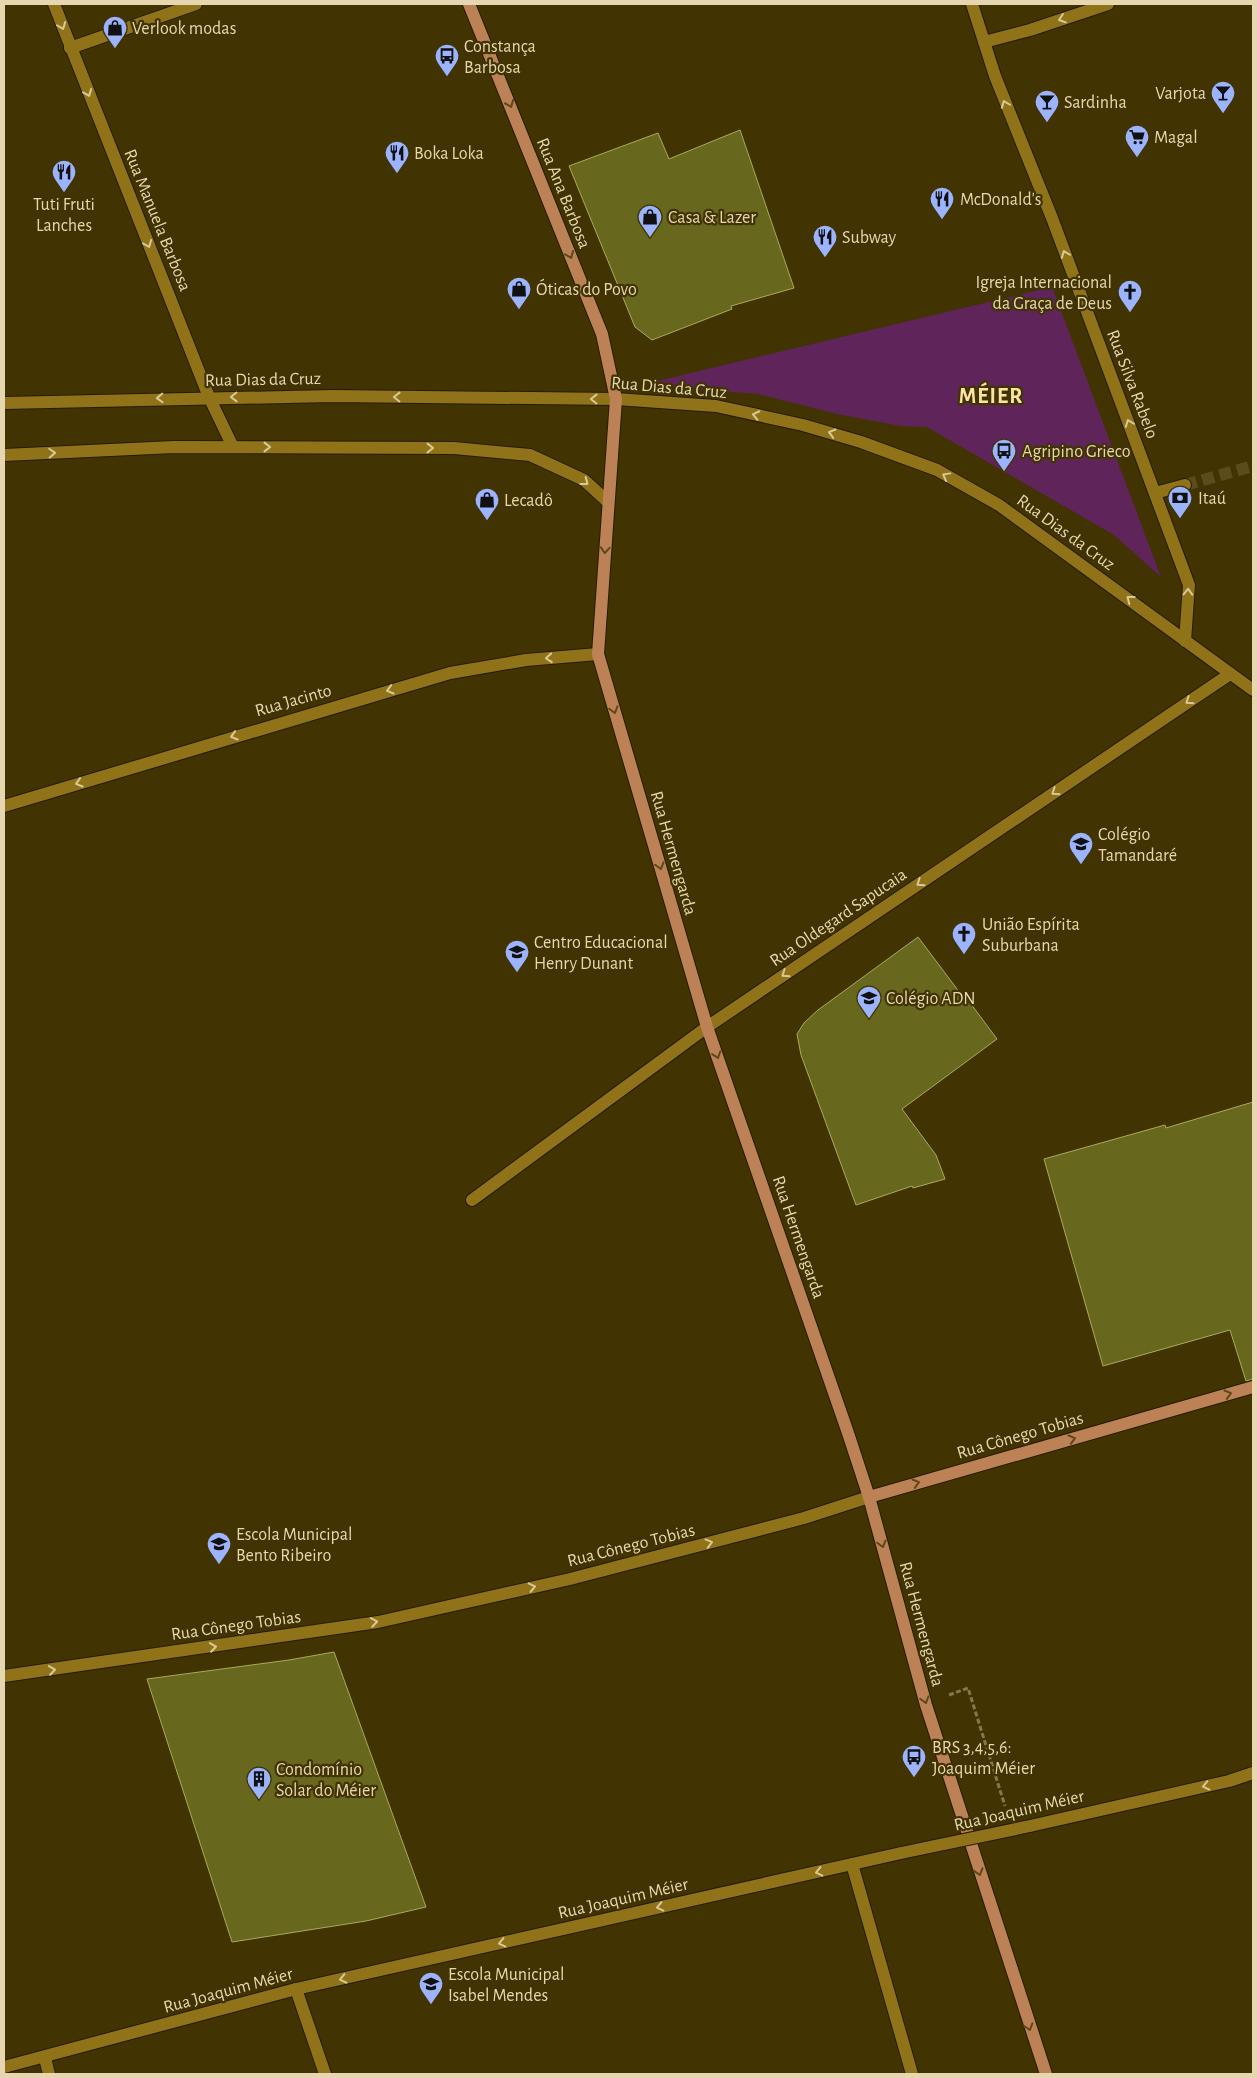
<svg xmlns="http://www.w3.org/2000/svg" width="1257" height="2078" font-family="'Alegreya Sans',sans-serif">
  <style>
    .green { fill: #5f255b }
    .building { fill: #67671d; stroke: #aaac57 }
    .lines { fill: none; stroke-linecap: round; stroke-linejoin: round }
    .pedestrian-tunnel { stroke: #5b4c1d; stroke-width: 12; stroke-dasharray: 12 6; stroke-linecap: butt }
    .pedestrian-casing { stroke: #251c02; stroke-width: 14 }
    .minor-casing { stroke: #251c02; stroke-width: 14 }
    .tertiary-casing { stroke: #251c02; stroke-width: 14 }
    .primary-casing { stroke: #251c02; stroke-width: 14 }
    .path { stroke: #87784c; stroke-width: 3; stroke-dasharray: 5 2.5; stroke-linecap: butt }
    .pedestrian { stroke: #907319; stroke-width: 12 }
    .minor { stroke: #907319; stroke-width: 12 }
    .tertiary { stroke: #907319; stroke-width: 12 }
    .primary { stroke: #bc8256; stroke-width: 12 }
    .minor-bridge-casing { stroke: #251c02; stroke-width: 14; stroke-linecap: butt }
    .minor-bridge { stroke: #907319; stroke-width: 12 }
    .oneway { stroke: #d9c899 }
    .oneway2 { stroke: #604718 }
    .labels { text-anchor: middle; stroke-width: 4.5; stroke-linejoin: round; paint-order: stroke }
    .poi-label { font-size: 18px; fill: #e6d7b0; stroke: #423303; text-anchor: start }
    .street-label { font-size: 18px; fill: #e6d7b0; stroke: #423303 }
    .district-label { font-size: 22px; font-weight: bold; letter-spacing: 1px; fill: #fbe3a2; stroke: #423303 }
  </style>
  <rect width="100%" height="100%" fill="#423303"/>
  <path class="green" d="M 1052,287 L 1161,577 L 1114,535 L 927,427 L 901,426 L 837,414 L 758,394 L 658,386 L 649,383 Z"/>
  <g class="building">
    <path d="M 740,130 L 794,288 L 731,306 L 732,309 L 652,340 L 635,327 L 569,166 L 658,133 L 669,159 Z"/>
    <path d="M 918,937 L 966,1001 L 968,1000 L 997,1039 L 902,1109 L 936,1155 L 945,1179 L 913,1188 L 912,1186 L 856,1205 L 801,1055 L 797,1034 L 804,1023 L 818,1010 Z"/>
    <path d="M 1253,1102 L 1253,1379 L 1246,1381 L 1230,1330 L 1103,1366 L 1044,1159 L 1165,1125 L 1166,1128 Z"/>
    <path d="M 334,1652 L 426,1907 L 366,1921 L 232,1942 L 147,1679 L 289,1660 Z"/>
  </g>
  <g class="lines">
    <path class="pedestrian-tunnel" d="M 1185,485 L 1253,466"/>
    <defs>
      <path id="pedestrian" d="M 1155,493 L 1185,485"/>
      <g id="minor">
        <path d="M 972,4 L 995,76 L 1052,218 L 1189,585 L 1185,641"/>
        <path d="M 984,42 L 1030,30 L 1108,4"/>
        <path d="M 4,806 L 450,673 L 526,660 L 598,654"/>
        <path d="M 472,1200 L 707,1027 L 1230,674"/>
        <path d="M 4,1676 L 378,1622 L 570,1579 L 804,1518 L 869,1497"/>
        <path d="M 1030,1826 L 1229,1781 L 1253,1773"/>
        <path d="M 852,1864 L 912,2074"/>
        <path d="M 296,1989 L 325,2074"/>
        <path d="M 45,2058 L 49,2074"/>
        <path d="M 4,2067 L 296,1989 L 901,1853"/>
      </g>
      <g id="tertiary">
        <path d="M 54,4 L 209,397 L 233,447"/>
        <path d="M 70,48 L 196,4"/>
        <path d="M 4,403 L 332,396 L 616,399 L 716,406 L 803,425 L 861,442 L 937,470 L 999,505 L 1253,690"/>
        <path d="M 4,455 L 174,447 L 454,448 L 530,455 L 584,480 L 608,502"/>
      </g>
      <g id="primary">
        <path d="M 469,4 L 602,334 L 616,399 L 598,654 L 707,1027 L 848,1433 L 869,1497 L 926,1705 L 1046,2074"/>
        <path d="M 869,1497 L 1253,1387"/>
      </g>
    </defs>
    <use href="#pedestrian" class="pedestrian-casing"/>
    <use href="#minor" class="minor-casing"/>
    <use href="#tertiary" class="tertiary-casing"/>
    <use href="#primary" class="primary-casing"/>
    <path class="path" d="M 949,1695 L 968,1688 L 1005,1806"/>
    <use href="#pedestrian" class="pedestrian"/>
    <use href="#minor" class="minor"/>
    <use href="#tertiary" class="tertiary"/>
    <use href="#primary" class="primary"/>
    <defs>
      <path id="minor-bridge" d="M 901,1853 L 1030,1826"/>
    </defs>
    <use href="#minor-bridge" class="minor-bridge-casing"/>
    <use href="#minor-bridge" class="minor-bridge"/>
  </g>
  <defs><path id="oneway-chevron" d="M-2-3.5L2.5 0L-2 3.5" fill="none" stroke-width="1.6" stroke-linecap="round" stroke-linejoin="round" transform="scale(1.25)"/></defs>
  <g class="oneway">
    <use href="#oneway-chevron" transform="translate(1062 19) rotate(161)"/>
    <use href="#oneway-chevron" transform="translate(62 26) rotate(69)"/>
    <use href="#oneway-chevron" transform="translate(88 93) rotate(68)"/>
    <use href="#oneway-chevron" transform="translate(1005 104) rotate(-111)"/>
    <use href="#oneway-chevron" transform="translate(148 244) rotate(68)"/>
    <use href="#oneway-chevron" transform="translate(1065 254) rotate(-111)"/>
    <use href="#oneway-chevron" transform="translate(234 397) rotate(179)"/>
    <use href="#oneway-chevron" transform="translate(397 397) rotate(-179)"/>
    <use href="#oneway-chevron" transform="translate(160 398) rotate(178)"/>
    <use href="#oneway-chevron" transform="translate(594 399) rotate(-179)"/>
    <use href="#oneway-chevron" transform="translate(756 415) rotate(-168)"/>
    <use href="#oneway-chevron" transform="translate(1129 423) rotate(-111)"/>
    <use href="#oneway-chevron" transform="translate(832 433) rotate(-164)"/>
    <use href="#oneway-chevron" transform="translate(267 447)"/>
    <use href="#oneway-chevron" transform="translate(430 448)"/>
    <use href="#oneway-chevron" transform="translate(52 453) rotate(-3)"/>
    <use href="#oneway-chevron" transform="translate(946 476) rotate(-151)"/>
    <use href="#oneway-chevron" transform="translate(585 482) rotate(37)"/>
    <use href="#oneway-chevron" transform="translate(1188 592) rotate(-88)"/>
    <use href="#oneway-chevron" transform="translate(1130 599) rotate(-143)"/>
    <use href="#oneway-chevron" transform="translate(549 658) rotate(176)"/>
    <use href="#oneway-chevron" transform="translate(390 690) rotate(164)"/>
    <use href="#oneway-chevron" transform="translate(1189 701) rotate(146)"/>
    <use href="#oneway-chevron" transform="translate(234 736) rotate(163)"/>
    <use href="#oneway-chevron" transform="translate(79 783) rotate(163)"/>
    <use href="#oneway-chevron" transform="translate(1055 792) rotate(146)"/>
    <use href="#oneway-chevron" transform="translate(920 883) rotate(146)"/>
    <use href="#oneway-chevron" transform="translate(785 974) rotate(146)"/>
    <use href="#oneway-chevron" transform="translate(709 1543) rotate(-15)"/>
    <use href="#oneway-chevron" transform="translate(532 1587) rotate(-13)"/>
    <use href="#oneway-chevron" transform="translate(374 1622) rotate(-10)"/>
    <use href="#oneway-chevron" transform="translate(213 1647) rotate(-8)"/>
    <use href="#oneway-chevron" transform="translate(52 1670) rotate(-8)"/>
    <use href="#oneway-chevron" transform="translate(1206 1786) rotate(167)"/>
    <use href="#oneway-chevron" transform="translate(819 1872) rotate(167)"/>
    <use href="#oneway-chevron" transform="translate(660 1907) rotate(167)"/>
    <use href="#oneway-chevron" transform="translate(502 1943) rotate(167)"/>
    <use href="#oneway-chevron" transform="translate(343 1979) rotate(167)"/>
  </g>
  <g class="oneway2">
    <use href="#oneway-chevron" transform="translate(510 104) rotate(68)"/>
    <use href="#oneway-chevron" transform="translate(570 255) rotate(68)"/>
    <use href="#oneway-chevron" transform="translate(605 550) rotate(94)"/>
    <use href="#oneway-chevron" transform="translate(614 710) rotate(74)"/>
    <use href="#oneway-chevron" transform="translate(660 866) rotate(74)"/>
    <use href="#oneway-chevron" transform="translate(717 1055) rotate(71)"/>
    <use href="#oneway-chevron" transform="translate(1228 1394) rotate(-16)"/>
    <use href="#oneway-chevron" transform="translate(1072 1439) rotate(-16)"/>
    <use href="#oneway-chevron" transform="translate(916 1483) rotate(-16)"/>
    <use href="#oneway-chevron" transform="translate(882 1544) rotate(75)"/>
    <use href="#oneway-chevron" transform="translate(925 1700) rotate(74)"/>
    <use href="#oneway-chevron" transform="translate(979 1872) rotate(73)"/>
    <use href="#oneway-chevron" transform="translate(1029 2027) rotate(72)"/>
  </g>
  <defs>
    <symbol id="shop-pin" viewBox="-11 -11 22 30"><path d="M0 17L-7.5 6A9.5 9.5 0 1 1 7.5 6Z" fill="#9cb4fd" stroke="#423303"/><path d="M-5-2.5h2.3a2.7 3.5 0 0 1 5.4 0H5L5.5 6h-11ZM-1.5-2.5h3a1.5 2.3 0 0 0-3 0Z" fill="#111"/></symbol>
    <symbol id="bus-pin" viewBox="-11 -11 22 30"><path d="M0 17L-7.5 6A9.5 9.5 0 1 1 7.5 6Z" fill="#9cb4fd" stroke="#423303"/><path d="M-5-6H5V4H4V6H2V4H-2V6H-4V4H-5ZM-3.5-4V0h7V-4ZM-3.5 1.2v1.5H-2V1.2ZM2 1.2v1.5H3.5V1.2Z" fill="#111"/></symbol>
    <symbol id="bar-pin" viewBox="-11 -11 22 30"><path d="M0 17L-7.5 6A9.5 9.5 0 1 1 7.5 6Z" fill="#9cb4fd" stroke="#423303"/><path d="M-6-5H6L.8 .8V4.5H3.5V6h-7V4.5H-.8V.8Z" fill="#111"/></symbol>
    <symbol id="supermarket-pin" viewBox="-11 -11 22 30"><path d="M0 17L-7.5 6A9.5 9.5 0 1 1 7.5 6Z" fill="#9cb4fd" stroke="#423303"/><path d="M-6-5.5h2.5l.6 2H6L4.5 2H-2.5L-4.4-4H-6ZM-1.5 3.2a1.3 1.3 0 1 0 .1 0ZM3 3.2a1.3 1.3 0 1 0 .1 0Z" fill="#111"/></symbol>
    <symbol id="restaurant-pin" viewBox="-11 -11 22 30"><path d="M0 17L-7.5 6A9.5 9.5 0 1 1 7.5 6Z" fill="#9cb4fd" stroke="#423303"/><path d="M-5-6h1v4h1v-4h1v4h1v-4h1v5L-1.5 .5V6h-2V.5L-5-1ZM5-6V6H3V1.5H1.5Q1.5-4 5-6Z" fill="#111"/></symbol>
    <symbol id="church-pin" viewBox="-11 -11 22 30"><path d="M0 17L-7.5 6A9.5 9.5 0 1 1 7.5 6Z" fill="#9cb4fd" stroke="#423303"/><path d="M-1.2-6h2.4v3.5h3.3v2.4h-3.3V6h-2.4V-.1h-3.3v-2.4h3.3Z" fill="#111"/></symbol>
    <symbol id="bank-pin" viewBox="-11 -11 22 30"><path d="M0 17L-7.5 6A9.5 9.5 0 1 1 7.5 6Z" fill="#9cb4fd" stroke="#423303"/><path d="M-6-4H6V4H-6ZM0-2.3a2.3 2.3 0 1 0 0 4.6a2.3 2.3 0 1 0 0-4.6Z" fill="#111"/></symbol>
    <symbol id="school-pin" viewBox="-11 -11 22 30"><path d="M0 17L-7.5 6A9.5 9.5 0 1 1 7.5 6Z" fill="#9cb4fd" stroke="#423303"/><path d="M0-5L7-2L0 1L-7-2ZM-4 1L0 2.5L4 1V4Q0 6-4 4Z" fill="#111"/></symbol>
    <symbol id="building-pin" viewBox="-11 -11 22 30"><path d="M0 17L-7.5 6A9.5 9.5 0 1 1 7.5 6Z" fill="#9cb4fd" stroke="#423303"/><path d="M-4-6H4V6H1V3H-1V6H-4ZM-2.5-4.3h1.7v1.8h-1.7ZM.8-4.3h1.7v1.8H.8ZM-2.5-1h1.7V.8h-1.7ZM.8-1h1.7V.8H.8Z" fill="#111"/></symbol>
  </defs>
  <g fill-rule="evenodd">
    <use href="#shop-pin" x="101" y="14" width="28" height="38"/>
    <use href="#bus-pin" x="433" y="42" width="28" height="38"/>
    <use href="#bar-pin" x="1209" y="79" width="28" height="38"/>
    <use href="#bar-pin" x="1033" y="88" width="28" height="38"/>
    <use href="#supermarket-pin" x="1123" y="123" width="28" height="38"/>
    <use href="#restaurant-pin" x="383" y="139" width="28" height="38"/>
    <use href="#restaurant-pin" x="50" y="158" width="28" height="38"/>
    <use href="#restaurant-pin" x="928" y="185" width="28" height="38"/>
    <use href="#shop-pin" x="636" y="203" width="28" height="38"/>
    <use href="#restaurant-pin" x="811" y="223" width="28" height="38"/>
    <use href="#shop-pin" x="505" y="275" width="28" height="38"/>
    <use href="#church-pin" x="1116" y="278" width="28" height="38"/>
    <use href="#bus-pin" x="990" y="437" width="28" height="38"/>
    <use href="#bank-pin" x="1166" y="484" width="28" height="38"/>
    <use href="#shop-pin" x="473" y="486" width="28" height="38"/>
    <use href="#school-pin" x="1067" y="830" width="28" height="38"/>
    <use href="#church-pin" x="950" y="920" width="28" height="38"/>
    <use href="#school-pin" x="503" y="938" width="28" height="38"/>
    <use href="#school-pin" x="855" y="984" width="28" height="38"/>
    <use href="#school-pin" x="205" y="1530" width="28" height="38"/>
    <use href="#bus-pin" x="900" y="1743" width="28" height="38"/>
    <use href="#building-pin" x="245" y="1765" width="28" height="38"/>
    <use href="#school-pin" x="417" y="1970" width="28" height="38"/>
  </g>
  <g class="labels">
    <g class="poi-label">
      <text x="132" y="34">Verlook modas</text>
      <text x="464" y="52">Constança<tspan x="464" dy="21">Barbosa</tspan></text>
      <text x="1206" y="99" text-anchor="end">Varjota</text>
      <text x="1064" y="108">Sardinha</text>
      <text x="1154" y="143">Magal</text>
      <text x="414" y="159">Boka Loka</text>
      <text x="960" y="205">McDonald's</text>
      <text x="64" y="210" text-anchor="middle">Tuti Fruti<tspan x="64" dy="21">Lanches</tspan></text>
      <text x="668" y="223">Casa &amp; Lazer</text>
      <text x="842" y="243">Subway</text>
      <text x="1112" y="288" text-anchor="end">Igreja Internacional<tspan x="1112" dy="21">da Graça de Deus</tspan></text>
      <text x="536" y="295">Óticas do Povo</text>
      <text x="1022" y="457">Agripino Grieco</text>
      <text x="1198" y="504">Itaú</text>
      <text x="504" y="506">Lecadô</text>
      <text x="1098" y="840">Colégio<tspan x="1098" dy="21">Tamandaré</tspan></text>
      <text x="982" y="930">União Espírita<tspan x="982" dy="21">Suburbana</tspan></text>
      <text x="534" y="948">Centro Educacional<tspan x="534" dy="21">Henry Dunant</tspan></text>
      <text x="886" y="1004">Colégio ADN</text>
      <text x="236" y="1540">Escola Municipal<tspan x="236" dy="21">Bento Ribeiro</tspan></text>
      <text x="932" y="1753">BRS 3,4,5,6:<tspan x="932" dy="21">Joaquim Méier</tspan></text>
      <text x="276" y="1775">Condomínio<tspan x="276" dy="21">Solar do Méier</tspan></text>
      <text x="448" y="1980">Escola Municipal<tspan x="448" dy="21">Isabel Mendes</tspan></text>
    </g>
    <g class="street-label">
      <text transform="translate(564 193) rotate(68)" y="6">Rua Ana Barbosa</text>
      <text transform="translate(158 220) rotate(68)" y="6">Rua Manuela Barbosa</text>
      <text transform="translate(263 379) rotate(-1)" y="6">Rua Dias da Cruz</text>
      <text transform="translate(1133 384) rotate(69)" y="6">Rua Silva Rabelo</text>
      <text transform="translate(669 387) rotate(5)" y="6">Rua Dias da Cruz</text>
      <text transform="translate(1066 532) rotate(36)" y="6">Rua Dias da Cruz</text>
      <text transform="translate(293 700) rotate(-16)" y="6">Rua Jacinto</text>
      <text transform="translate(674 853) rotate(74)" y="6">Rua Hermengarda</text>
      <text transform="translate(838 917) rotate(-34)" y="6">Rua Oldegard Sapucaia</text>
      <text transform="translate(799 1237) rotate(71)" y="6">Rua Hermengarda</text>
      <text transform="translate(1020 1435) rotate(-16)" y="6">Rua Cônego Tobias</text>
      <text transform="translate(631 1545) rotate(-14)" y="6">Rua Cônego Tobias</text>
      <text transform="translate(922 1624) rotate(75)" y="6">Rua Hermengarda</text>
      <text transform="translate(236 1625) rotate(-8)" y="6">Rua Cônego Tobias</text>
      <text transform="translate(1019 1810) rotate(-13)" y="6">Rua Joaquim Méier</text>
      <text transform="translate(623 1898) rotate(-13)" y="6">Rua Joaquim Méier</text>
      <text transform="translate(228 1990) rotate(-15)" y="6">Rua Joaquim Méier</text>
    </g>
    <g class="district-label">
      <text x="991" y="403">MÉIER</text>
    </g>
  </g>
  <rect width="1257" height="2078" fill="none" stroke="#e6d7b0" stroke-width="10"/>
</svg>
